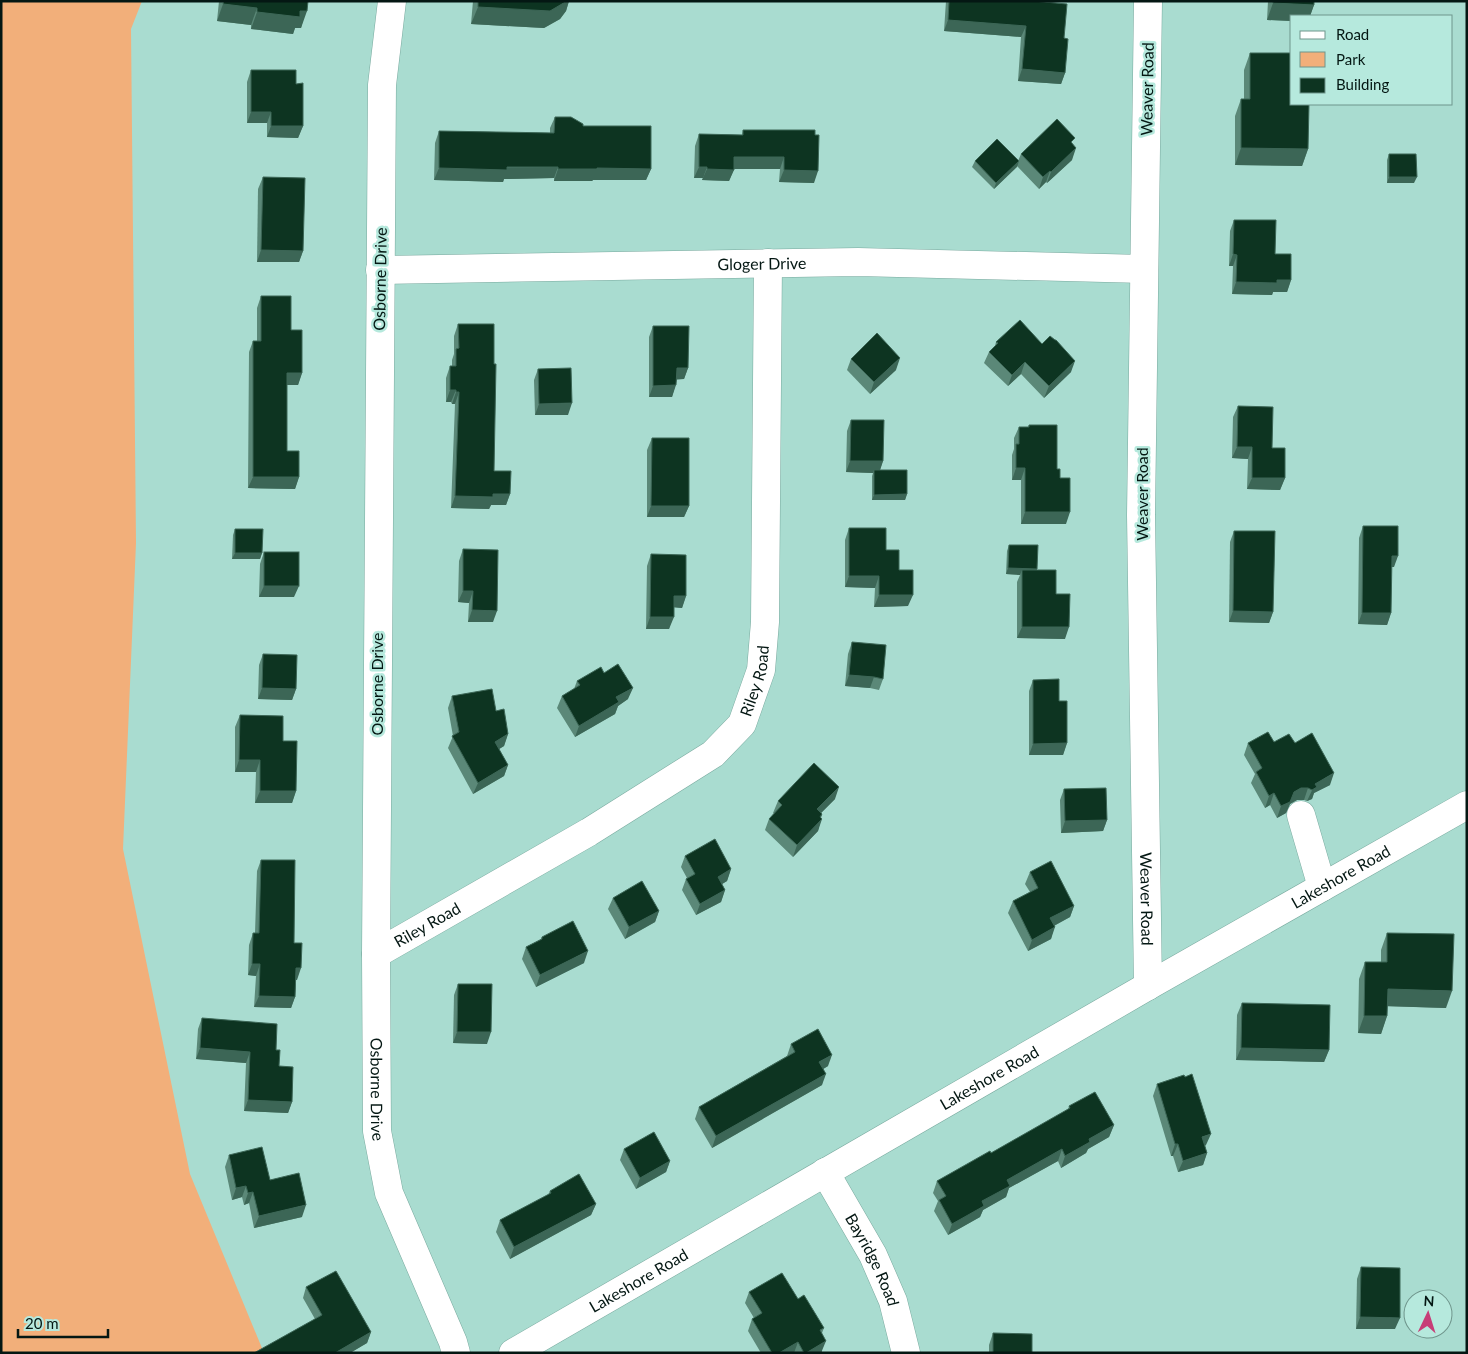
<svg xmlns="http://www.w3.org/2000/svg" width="1468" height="1354" font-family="Lato,sans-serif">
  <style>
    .green { fill: #f2af7a }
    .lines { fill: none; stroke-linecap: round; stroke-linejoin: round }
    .minor-casing { stroke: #78a99e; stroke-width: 29 }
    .tertiary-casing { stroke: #78a99e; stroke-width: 29 }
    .minor { stroke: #fff; stroke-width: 28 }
    .tertiary { stroke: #fff; stroke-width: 28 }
    .wall { fill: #5b8878 }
    .shaded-wall { fill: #3c6656 }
    .building { fill: #0d3421; stroke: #3c6656 }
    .labels { text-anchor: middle; stroke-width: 5; stroke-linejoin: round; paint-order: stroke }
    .street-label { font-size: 16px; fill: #041713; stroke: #b6e9dd }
  </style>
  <rect width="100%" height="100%" fill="#a9dcd0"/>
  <path class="green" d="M 1,1 L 142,1 L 131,29 L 136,543 L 123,849 L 190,1174 L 264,1353 L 1,1353 Z"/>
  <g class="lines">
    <defs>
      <g id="minor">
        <path id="s1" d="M 392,1 L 382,85 L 376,954 L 377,1131 L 389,1193 L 453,1342 L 456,1353"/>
        <path id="s2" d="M 1148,1 L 1141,515 L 1148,986"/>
        <path id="s3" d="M 380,270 L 858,262 L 1144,269"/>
        <path d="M 1301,815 L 1322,887"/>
        <path id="s4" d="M 376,954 L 589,832 L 713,754 L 742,724 L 761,670 L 765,622 L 768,263"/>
        <path id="s5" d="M 825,1172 L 873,1255 L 893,1301 L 906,1353"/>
      </g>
      <g id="tertiary">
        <path id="s6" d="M 513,1353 L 1148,986 L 1467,805"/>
      </g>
    </defs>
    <use href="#minor" class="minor-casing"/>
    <use href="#tertiary" class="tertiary-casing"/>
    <use href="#minor" class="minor"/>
    <use href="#tertiary" class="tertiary"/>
  </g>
  <g class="wall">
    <path d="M 219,1 L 308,1 L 301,28 L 295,28 L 293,34 L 251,29 L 251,25 L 217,21 Z"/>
    <path d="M 473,1 L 569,1 L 566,11 L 560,19 L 544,28 L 471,24 Z"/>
    <path d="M 946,1 L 1033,1 L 1064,38 L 1065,73 L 1061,84 L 1018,81 L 1021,37 L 944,31 Z"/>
    <path d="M 1268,1 L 1314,1 L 1314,5 L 1310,16 L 1292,16 L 1292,21 L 1267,20 Z"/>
    <path d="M 1250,53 L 1292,104 L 1308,149 L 1302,166 L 1235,165 L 1235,116 L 1241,99 L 1244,99 L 1244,70 Z"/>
    <path d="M 251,70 L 296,84 L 303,126 L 298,138 L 267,137 L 267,123 L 247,123 L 247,82 Z"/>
    <path d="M 555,117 L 583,126 L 651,169 L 646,180 L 593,180 L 592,181 L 554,181 L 554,178 L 504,179 L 503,182 L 434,180 L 435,143 L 439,131 L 550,133 L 550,128 Z"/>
    <path d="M 743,130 L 815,130 L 814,183 L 779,182 L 780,169 L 734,169 L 729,181 L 702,180 L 703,178 L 694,178 L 695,146 L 699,134 L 742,135 Z"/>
    <path d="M 1073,144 L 1072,160 L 1047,183 L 1046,182 L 1039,189 L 1017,166 L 994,189 L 972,167 L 975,161 L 1018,161 L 1021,154 Z"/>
    <path d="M 1389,154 L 1414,183 L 1387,183 L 1387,160 Z"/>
    <path d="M 263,177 L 303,251 L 299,262 L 257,262 L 258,189 Z"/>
    <path d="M 1234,220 L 1275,254 L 1291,280 L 1287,292 L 1273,292 L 1272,295 L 1232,294 L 1233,266 L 1229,266 L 1230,231 Z"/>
    <path d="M 261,296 L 291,330 L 302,373 L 298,385 L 287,385 L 287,451 L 299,477 L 295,489 L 248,488 L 249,352 L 253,341 L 257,341 L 257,308 Z"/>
    <path d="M 458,324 L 494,471 L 510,494 L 506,505 L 491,505 L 489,509 L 451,508 L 455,404 L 452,404 L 451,402 L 446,402 L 446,378 L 450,366 L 452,366 L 452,360 L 454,354 L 454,336 Z"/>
    <path d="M 653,326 L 688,368 L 684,379 L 677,379 L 672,397 L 649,397 L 649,337 Z"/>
    <path d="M 996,342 L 1042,344 L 1071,372 L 1044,398 L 1021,374 L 1008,386 L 984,363 L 989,352 L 995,346 Z"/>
    <path d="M 851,359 L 896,370 L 870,394 L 847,370 Z"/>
    <path d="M 538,369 L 568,415 L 535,415 L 534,380 Z"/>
    <path d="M 1238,406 L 1272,448 L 1285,478 L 1280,490 L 1247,489 L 1248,459 L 1232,458 L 1233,417 Z"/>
    <path d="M 851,420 L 883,461 L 880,470 L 907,494 L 905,500 L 872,500 L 872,476 L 873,473 L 846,472 L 847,431 Z"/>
    <path d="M 1029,425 L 1057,469 L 1060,478 L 1066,524 L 1021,524 L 1021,480 L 1012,480 L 1012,455 L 1014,449 L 1014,438 L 1019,427 L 1028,427 Z"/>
    <path d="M 652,438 L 689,506 L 684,517 L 647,517 L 647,450 Z"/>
    <path d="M 1363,526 L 1394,567 L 1391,567 L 1391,613 L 1387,625 L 1358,624 L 1359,538 Z"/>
    <path d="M 849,528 L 886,550 L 908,606 L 874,607 L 875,588 L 845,587 L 845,540 Z"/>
    <path d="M 235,529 L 262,553 L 260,559 L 232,559 L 233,535 Z"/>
    <path d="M 1234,531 L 1273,612 L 1269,623 L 1229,622 L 1230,542 Z"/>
    <path d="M 1009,545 L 1037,570 L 1056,594 L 1065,639 L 1017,638 L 1017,582 L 1020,575 L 1006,574 L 1007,551 Z"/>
    <path d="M 463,549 L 493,622 L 468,622 L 469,603 L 458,602 L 459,561 Z"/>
    <path d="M 264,552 L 294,597 L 259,597 L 260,564 Z"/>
    <path d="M 651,554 L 686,596 L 682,608 L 674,607 L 669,629 L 646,629 L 647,566 Z"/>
    <path d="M 852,642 L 883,679 L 879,690 L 870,688 L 845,686 L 848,654 Z"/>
    <path d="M 263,654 L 296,689 L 292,700 L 258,699 L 259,665 Z"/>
    <path d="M 604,673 L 628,699 L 618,706 L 615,714 L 575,737 L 557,708 L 562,696 L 574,689 L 577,681 Z"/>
    <path d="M 1033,680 L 1059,701 L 1067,743 L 1063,755 L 1029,755 L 1029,691 Z"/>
    <path d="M 452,696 L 496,711 L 508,734 L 504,746 L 499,749 L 508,765 L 504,776 L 473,794 L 448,748 L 453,736 L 448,708 Z"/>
    <path d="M 240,715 L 283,741 L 296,791 L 292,803 L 255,803 L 256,772 L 235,772 L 235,727 Z"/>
    <path d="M 1274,742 L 1295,743 L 1330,785 L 1314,793 L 1312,799 L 1307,801 L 1304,800 L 1297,800 L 1290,804 L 1286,813 L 1277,818 L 1270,805 L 1265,808 L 1251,783 L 1255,774 L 1244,755 L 1248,743 Z"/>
    <path d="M 1064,789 L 1107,820 L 1103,831 L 1061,833 L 1060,800 Z"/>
    <path d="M 835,799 L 821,813 L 822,814 L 818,831 L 793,857 L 765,830 L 769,819 L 774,813 L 773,813 L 778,801 Z"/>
    <path d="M 685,856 L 731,869 L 727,881 L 722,884 L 725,890 L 721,902 L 696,915 L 682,890 L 686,879 L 687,878 L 681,867 Z"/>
    <path d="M 261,860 L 294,943 L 297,980 L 296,980 L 295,997 L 291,1008 L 254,1007 L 256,976 L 248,975 L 249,945 L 253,933 L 255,933 L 257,871 Z"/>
    <path d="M 1030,872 L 1074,906 L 1070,917 L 1054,926 L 1051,939 L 1028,951 L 1008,913 L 1013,901 L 1030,892 L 1025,884 Z"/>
    <path d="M 613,898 L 659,911 L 655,922 L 625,939 L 608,909 Z"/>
    <path d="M 1387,933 L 1446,1008 L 1387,1006 L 1387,1016 L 1381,1034 L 1358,1033 L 1359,979 L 1365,962 L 1381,962 L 1381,950 Z"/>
    <path d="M 542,937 L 584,963 L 536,987 L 522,959 L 526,947 L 541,939 Z"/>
    <path d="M 458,984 L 487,1044 L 453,1043 L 454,995 Z"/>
    <path d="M 1242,1003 L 1329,1050 L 1324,1062 L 1236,1060 L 1237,1015 Z"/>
    <path d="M 202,1018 L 276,1050 L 279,1066 L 292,1102 L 288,1113 L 244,1111 L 246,1063 L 196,1059 L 198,1029 Z"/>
    <path d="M 791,1044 L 828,1066 L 823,1069 L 822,1085 L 712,1148 L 695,1119 L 699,1107 L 787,1056 Z"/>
    <path d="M 1157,1084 L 1206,1145 L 1205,1146 L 1207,1153 L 1203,1165 L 1178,1172 L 1173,1156 L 1171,1156 L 1153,1096 Z"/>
    <path d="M 1069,1106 L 1114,1125 L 1109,1137 L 1088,1149 L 1086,1153 L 1061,1168 L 1058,1161 L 1009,1188 L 1006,1197 L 983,1210 L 980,1217 L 948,1235 L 934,1211 L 938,1201 L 933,1193 L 937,1181 L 991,1153 L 1068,1110 Z"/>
    <path d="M 624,1149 L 670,1161 L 666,1172 L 636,1189 L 620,1160 Z"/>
    <path d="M 229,1155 L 270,1180 L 302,1217 L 254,1228 L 249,1203 L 244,1205 L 242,1197 L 232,1200 L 225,1167 Z"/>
    <path d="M 550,1191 L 596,1204 L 591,1215 L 510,1259 L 496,1232 L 500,1220 L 548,1195 Z"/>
    <path d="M 1361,1267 L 1395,1329 L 1356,1329 L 1357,1279 Z"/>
    <path d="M 306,1287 L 371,1332 L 367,1343 L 350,1353 L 254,1353 L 315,1319 L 303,1298 Z"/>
    <path d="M 749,1292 L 798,1299 L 824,1328 L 822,1333 L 822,1352 L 761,1353 L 748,1331 L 752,1319 L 754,1318 L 745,1303 Z"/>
    <path d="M 993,1333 L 1032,1353 L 989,1353 L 989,1345 Z"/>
  </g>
  <g class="shaded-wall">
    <path d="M 569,1 L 566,11 L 560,19 L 544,28 L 471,24 L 478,7 Z"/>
    <path d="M 1273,3 L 1314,5 L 1310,16 L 1292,16 L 1292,21 L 1267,20 Z"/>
    <path d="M 223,4 L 257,8 L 251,25 L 217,21 Z"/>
    <path d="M 300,11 L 307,11 L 301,28 L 295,28 L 293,34 L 251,29 L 257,12 Z"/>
    <path d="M 948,20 L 1026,26 L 1021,37 L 944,31 Z"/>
    <path d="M 1022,69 L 1065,73 L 1061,84 L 1018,81 Z"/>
    <path d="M 251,112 L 271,112 L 267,123 L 247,123 Z"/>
    <path d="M 271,126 L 303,126 L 298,138 L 267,137 Z"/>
    <path d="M 1076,148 L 1072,160 L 1047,183 L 1051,172 Z"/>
    <path d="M 1241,148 L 1308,149 L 1302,166 L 1235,165 Z"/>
    <path d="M 734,157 L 784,157 L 780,169 L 729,169 Z"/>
    <path d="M 1019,161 L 1017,167 L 994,189 L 996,183 Z"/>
    <path d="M 558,167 L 554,178 L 504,179 L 503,182 L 434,180 L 439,168 Z"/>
    <path d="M 699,167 L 707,167 L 703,178 L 694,178 Z"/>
    <path d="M 597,168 L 651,169 L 646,180 L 593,180 L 592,181 L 554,181 L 558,169 Z"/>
    <path d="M 707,169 L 734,170 L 729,181 L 702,180 Z"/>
    <path d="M 784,170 L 818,171 L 814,183 L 779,182 Z"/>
    <path d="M 1050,171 L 1046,182 L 1039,189 L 1043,177 Z"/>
    <path d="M 1389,177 L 1417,177 L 1414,183 L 1387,183 Z"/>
    <path d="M 261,250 L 303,251 L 299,262 L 257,262 Z"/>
    <path d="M 1233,254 L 1237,255 L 1233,266 L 1229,266 Z"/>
    <path d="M 1277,280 L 1291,280 L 1287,292 L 1273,292 L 1272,295 L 1232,294 L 1236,282 Z"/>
    <path d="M 900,358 L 896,370 L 870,394 L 874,382 Z"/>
    <path d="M 1075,361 L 1071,372 L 1044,398 L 1049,386 Z"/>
    <path d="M 1025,362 L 1021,374 L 1008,386 L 1012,375 Z"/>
    <path d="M 677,368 L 688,368 L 684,379 L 672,380 Z"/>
    <path d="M 287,373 L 302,373 L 298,385 L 283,385 Z"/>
    <path d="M 676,385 L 672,397 L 649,397 L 653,386 Z"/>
    <path d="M 450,390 L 456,390 L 451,402 L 446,402 Z"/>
    <path d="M 456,392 L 459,392 L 455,404 L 452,404 Z"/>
    <path d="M 572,403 L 568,415 L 535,415 L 539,404 Z"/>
    <path d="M 1237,447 L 1252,447 L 1248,459 L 1232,458 Z"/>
    <path d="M 850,461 L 883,461 L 879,473 L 874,470 L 873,473 L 846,472 Z"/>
    <path d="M 1016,468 L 1025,468 L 1021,480 L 1012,480 Z"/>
    <path d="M 253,477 L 299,477 L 295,489 L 248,488 Z"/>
    <path d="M 1252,478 L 1285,478 L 1280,490 L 1247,489 Z"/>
    <path d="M 493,494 L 510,494 L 506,505 L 491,505 L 489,509 L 451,508 L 455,496 Z"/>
    <path d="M 907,494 L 905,500 L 872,500 L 874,495 Z"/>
    <path d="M 651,506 L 689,506 L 684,517 L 647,517 Z"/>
    <path d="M 1025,512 L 1070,512 L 1066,524 L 1021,524 Z"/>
    <path d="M 235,553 L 262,553 L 260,559 L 232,559 Z"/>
    <path d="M 1392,556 L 1398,556 L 1394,567 L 1387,567 Z"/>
    <path d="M 1008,568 L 1037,569 L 1035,575 L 1022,570 L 1020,575 L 1006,574 Z"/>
    <path d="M 849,576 L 879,576 L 875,588 L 845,587 Z"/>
    <path d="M 264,586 L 299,586 L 294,597 L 259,597 Z"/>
    <path d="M 463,591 L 473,591 L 469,603 L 458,602 Z"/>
    <path d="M 879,595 L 913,595 L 908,606 L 874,607 Z"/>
    <path d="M 674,596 L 686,596 L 682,608 L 670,607 Z"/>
    <path d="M 472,610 L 497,611 L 493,622 L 468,622 Z"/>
    <path d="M 1233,611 L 1273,612 L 1269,623 L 1229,622 Z"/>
    <path d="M 1362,613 L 1391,613 L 1387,625 L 1358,624 Z"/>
    <path d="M 650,617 L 674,617 L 669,629 L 646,629 Z"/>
    <path d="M 1022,627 L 1069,627 L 1065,639 L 1017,638 Z"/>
    <path d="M 849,675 L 874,677 L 870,688 L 845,686 Z"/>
    <path d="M 262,688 L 296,689 L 292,700 L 258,699 Z"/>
    <path d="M 633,688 L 628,699 L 618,706 L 615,714 L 575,737 L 579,726 L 616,697 Z"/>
    <path d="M 508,734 L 504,746 L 491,754 L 495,742 Z"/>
    <path d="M 1067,743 L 1063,755 L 1029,755 L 1033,744 Z"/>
    <path d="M 239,760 L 260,760 L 256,772 L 235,772 Z"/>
    <path d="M 508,765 L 504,776 L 473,794 L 478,783 Z"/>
    <path d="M 1334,773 L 1330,785 L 1314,793 L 1312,799 L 1307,801 L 1315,784 Z"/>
    <path d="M 839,787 L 835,799 L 813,821 L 817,809 Z"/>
    <path d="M 1301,788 L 1308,788 L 1304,800 L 1297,800 L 1290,804 L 1286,813 L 1277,818 L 1281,806 L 1294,792 Z"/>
    <path d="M 260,791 L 296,791 L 292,803 L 255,803 Z"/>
    <path d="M 1274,793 L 1270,805 L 1265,808 L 1269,796 Z"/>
    <path d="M 822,814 L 819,822 L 822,819 L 818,831 L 793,857 L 797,845 Z"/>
    <path d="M 1107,820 L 1103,831 L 1061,833 L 1065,821 Z"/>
    <path d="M 731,869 L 727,881 L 714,889 L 718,877 Z"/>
    <path d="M 725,890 L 721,902 L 696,915 L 700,904 Z"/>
    <path d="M 1074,906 L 1070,917 L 1046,930 L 1050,918 Z"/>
    <path d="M 659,911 L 655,922 L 625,939 L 629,927 Z"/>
    <path d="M 1055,927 L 1051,939 L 1028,951 L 1032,940 Z"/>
    <path d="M 588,951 L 584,963 L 536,987 L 540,975 Z"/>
    <path d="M 252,964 L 260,964 L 256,976 L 248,975 Z"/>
    <path d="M 296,968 L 301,968 L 297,980 L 292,979 Z"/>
    <path d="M 1388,989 L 1452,991 L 1446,1008 L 1381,1006 Z"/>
    <path d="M 259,996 L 295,997 L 291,1008 L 254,1007 Z"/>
    <path d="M 1364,1016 L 1387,1016 L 1381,1034 L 1358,1033 Z"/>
    <path d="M 457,1032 L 491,1032 L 487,1044 L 453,1043 Z"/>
    <path d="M 200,1048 L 250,1052 L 246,1063 L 196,1059 Z"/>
    <path d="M 1241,1048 L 1329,1050 L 1324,1062 L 1236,1060 Z"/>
    <path d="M 832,1055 L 828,1066 L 815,1074 L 819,1062 Z"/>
    <path d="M 826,1074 L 822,1085 L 712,1148 L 716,1136 Z"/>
    <path d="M 248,1100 L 292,1102 L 288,1113 L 244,1111 Z"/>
    <path d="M 1114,1125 L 1109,1137 L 1088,1149 L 1086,1153 L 1061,1168 L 1065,1156 L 1089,1139 Z"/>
    <path d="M 1211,1134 L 1206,1145 L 1197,1148 L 1202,1137 Z"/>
    <path d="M 1175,1144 L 1178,1144 L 1173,1156 L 1171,1156 Z"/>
    <path d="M 1062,1149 L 1058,1161 L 1009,1188 L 1006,1197 L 983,1210 L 980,1217 L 948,1235 L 952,1224 L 982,1201 L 1007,1180 Z"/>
    <path d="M 1207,1153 L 1203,1165 L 1178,1172 L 1183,1161 Z"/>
    <path d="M 670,1161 L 666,1172 L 636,1189 L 640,1178 Z"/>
    <path d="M 246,1186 L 242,1197 L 232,1200 L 236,1188 Z"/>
    <path d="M 253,1192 L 249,1203 L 244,1205 L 248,1193 Z"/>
    <path d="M 596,1204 L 591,1215 L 510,1259 L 514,1247 Z"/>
    <path d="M 306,1205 L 302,1217 L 254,1228 L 259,1216 Z"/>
    <path d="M 1360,1317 L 1400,1318 L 1395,1329 L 1356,1329 Z"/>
    <path d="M 371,1332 L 367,1343 L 350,1353 L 335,1353 Z"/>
    <path d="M 826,1341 L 821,1353 L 806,1353 Z"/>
    <path d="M 798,1342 L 794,1353 L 779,1353 Z"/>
  </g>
  <g class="building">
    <path d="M 224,1 L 308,1 L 307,11 L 300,11 L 300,17 L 257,12 L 257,8 L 223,4 Z"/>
    <path d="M 478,1 L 567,1 L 550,11 L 478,7 Z"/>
    <path d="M 949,1 L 1033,1 L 1067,4 L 1064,38 L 1068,39 L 1065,73 L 1022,69 L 1026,26 L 948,20 Z"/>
    <path d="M 1273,1 L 1314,1 L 1314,5 L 1273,3 Z"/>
    <path d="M 1250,53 L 1292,53 L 1292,104 L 1309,104 L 1308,149 L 1241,148 L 1241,99 L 1250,99 Z"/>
    <path d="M 251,70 L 296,70 L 296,84 L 303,83 L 303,126 L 271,126 L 271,112 L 251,112 Z"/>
    <path d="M 555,117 L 571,117 L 583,124 L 583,126 L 651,126 L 651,169 L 597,168 L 597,169 L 558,169 L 558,167 L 507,167 L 507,170 L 439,168 L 439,131 L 554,133 Z"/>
    <path d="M 1057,119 L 1075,138 L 1071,142 L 1076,148 L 1051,172 L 1050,171 L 1043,177 L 1021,154 Z"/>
    <path d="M 743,130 L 815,130 L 815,135 L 819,135 L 818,171 L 784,170 L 784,157 L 734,157 L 734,170 L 707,169 L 707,167 L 699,167 L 699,134 L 743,135 Z"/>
    <path d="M 997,139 L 1019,161 L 996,183 L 975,161 Z"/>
    <path d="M 1389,154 L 1416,154 L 1417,177 L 1389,177 Z"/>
    <path d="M 263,177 L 305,178 L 303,251 L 261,250 Z"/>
    <path d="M 1234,220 L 1276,220 L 1275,254 L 1291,254 L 1291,280 L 1277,280 L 1277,283 L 1236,282 L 1237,255 L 1233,254 Z"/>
    <path d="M 261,296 L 291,296 L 291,330 L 302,330 L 302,373 L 287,373 L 287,451 L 299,451 L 299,477 L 253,477 L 253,341 L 261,341 Z"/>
    <path d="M 1020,320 L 1042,344 L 1050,336 L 1055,340 L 1056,340 L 1075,361 L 1049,386 L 1025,362 L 1012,375 L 989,352 L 998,343 L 996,342 Z"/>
    <path d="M 458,324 L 494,324 L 494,364 L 496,364 L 494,471 L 511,471 L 510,494 L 493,494 L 493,497 L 455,496 L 459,392 L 456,392 L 456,390 L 450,390 L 450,366 L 456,366 L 456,349 L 459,348 Z"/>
    <path d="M 653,326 L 689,326 L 688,368 L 677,368 L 676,385 L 653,386 Z"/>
    <path d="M 877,333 L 900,358 L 874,382 L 851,359 Z"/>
    <path d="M 571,368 L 572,403 L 539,404 L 538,369 Z"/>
    <path d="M 1238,406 L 1273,407 L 1272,448 L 1285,448 L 1285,478 L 1252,478 L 1252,447 L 1237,447 Z"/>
    <path d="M 851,420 L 884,420 L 883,461 L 850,461 Z"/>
    <path d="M 1029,425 L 1057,425 L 1057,469 L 1060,469 L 1060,478 L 1070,478 L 1070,512 L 1025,512 L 1025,468 L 1016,468 L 1016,444 L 1019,444 L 1019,427 L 1029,427 Z"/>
    <path d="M 652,438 L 689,438 L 689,506 L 651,506 Z"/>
    <path d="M 874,470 L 907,470 L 907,494 L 874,495 Z"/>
    <path d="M 1363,526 L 1398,526 L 1398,556 L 1392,556 L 1391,613 L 1362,613 Z"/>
    <path d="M 849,528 L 886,528 L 886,550 L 899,550 L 899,570 L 913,570 L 913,595 L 879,595 L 879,576 L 849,576 Z"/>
    <path d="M 235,529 L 263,529 L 262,553 L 235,553 Z"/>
    <path d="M 1234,531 L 1275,531 L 1273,612 L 1233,611 Z"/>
    <path d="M 1009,545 L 1038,545 L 1037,569 L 1008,568 Z"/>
    <path d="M 463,549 L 498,550 L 497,611 L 472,610 L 473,591 L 463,591 Z"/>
    <rect x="264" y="552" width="35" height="34"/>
    <path d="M 651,554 L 686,555 L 686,596 L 674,596 L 674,617 L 650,617 Z"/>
    <path d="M 1022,570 L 1056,570 L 1056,594 L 1070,594 L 1069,627 L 1022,627 Z"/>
    <path d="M 852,642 L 886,645 L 883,679 L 874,677 L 849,675 Z"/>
    <path d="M 263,654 L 297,655 L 296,689 L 262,688 Z"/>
    <path d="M 618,664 L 633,688 L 616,697 L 619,702 L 579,726 L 562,696 L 580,685 L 577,681 L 601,667 L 604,673 Z"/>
    <path d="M 1059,679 L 1059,701 L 1067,701 L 1067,743 L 1033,744 L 1033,680 Z"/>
    <path d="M 492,689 L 496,711 L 504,709 L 508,734 L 495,742 L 508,765 L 478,783 L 452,736 L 459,732 L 452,696 Z"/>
    <path d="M 240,715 L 283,716 L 283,741 L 297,741 L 296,791 L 260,791 L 260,760 L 239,760 Z"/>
    <path d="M 1268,732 L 1274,742 L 1289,734 L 1295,743 L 1312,733 L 1334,773 L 1315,784 L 1317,787 L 1312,790 L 1308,788 L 1301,788 L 1294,792 L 1290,802 L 1281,806 L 1274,793 L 1269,796 L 1256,772 L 1262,768 L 1248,743 Z"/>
    <path d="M 814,763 L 839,787 L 817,809 L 822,814 L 820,817 L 822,819 L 797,845 L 769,819 L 782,805 L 778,801 Z"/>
    <path d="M 1106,788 L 1107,820 L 1065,821 L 1064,789 Z"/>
    <path d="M 715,839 L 731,869 L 718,877 L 725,890 L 700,904 L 686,879 L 695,874 L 685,856 Z"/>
    <path d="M 261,860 L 295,860 L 294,943 L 302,943 L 301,968 L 296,968 L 295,997 L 259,996 L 260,964 L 252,964 L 253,933 L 259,933 Z"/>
    <path d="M 1051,861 L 1074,906 L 1050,918 L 1055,927 L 1032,940 L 1013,901 L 1038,888 L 1030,872 Z"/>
    <path d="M 642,881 L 659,911 L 629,927 L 613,898 Z"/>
    <path d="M 573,921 L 588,951 L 540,975 L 526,947 L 542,939 L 542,937 Z"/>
    <path d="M 1387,933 L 1454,934 L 1452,991 L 1388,989 L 1387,1016 L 1364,1016 L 1365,962 L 1387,962 Z"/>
    <path d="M 458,984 L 492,984 L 491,1032 L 457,1032 Z"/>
    <path d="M 1242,1003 L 1330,1005 L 1329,1050 L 1241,1048 Z"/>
    <path d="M 202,1018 L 277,1024 L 276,1050 L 280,1050 L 279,1066 L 293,1067 L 292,1102 L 248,1100 L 250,1052 L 200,1048 Z"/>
    <path d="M 818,1029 L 832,1055 L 819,1062 L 826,1074 L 716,1136 L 699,1107 L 795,1052 L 791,1044 Z"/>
    <path d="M 1192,1074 L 1211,1134 L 1202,1137 L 1207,1153 L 1183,1161 L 1178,1144 L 1175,1144 L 1157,1084 L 1184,1075 L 1185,1077 Z"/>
    <path d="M 1095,1092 L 1114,1125 L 1089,1139 L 1090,1142 L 1065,1156 L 1062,1149 L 1007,1180 L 1010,1186 L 982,1201 L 984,1206 L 952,1224 L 939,1200 L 946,1196 L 937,1181 L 990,1151 L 991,1153 L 1070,1108 L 1069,1106 Z"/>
    <path d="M 654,1132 L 670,1161 L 640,1178 L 624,1149 Z"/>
    <path d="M 262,1147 L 270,1180 L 299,1173 L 306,1205 L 259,1216 L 253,1192 L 248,1193 L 246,1186 L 236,1188 L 229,1155 Z"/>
    <path d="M 579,1174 L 596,1204 L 514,1247 L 500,1220 L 551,1193 L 550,1191 Z"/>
    <path d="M 1361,1267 L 1400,1268 L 1400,1318 L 1360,1317 Z"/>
    <path d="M 336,1271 L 371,1332 L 335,1353 L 254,1353 L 322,1315 L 306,1287 Z"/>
    <path d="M 782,1273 L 798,1299 L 804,1295 L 824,1328 L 820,1330 L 826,1341 L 806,1353 L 804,1353 L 798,1342 L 779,1353 L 772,1353 L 752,1319 L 762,1313 L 749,1292 Z"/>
    <path d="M 993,1333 L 1032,1334 L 1032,1353 L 993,1353 Z"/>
  </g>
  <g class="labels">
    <g class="street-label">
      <text transform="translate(1147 89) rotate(-89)" y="6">Weaver Road</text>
      <text dy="6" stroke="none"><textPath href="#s3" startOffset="382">Gloger Drive</textPath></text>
      <text transform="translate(380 279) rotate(-89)" y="6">Osborne Drive</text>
      <text transform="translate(1142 494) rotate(-90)" y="6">Weaver Road</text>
      <text dy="6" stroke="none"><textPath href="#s4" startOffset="479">Riley Road</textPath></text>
      <text transform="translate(377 684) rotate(-90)" y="6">Osborne Drive</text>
      <text dy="6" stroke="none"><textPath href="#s6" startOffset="955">Lakeshore Road</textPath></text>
      <text dy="6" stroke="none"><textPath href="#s2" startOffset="898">Weaver Road</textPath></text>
      <text dy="6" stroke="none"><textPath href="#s4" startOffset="59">Riley Road</textPath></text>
      <text dy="6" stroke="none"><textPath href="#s6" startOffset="550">Lakeshore Road</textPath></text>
      <text dy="6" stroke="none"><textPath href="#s1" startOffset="1089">Osborne Drive</textPath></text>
      <text dy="6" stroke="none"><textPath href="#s5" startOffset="100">Bayridge Road</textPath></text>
      <text dy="6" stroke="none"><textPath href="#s6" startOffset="145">Lakeshore Road</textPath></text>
    </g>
  </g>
  <rect width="1468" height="1354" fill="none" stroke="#041713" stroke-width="5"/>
  <rect x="1290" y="15" width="162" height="90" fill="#b6e9dd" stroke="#6f958c"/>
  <rect x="1300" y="31" width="25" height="8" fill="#ffffff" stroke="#6f958c"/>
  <text x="1336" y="40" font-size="15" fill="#041713">Road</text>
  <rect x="1300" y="52" width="25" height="15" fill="#f2af7a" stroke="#6f958c"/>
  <text x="1336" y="65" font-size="15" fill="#041713">Park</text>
  <rect x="1300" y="78" width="25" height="15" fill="#0d3421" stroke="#6f958c"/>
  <text x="1336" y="90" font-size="15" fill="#041713">Building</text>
  <g transform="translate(1428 1314) rotate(4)"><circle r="24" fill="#b6e9dd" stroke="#6f958c"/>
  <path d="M0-4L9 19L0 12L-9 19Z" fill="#c73d77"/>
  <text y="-8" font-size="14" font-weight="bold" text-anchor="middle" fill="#041713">N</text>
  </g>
  <path d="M18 1329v8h90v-8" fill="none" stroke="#041713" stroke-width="2.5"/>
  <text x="25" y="1329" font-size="15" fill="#041713" stroke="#b6e9dd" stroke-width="4" paint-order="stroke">20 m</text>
</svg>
